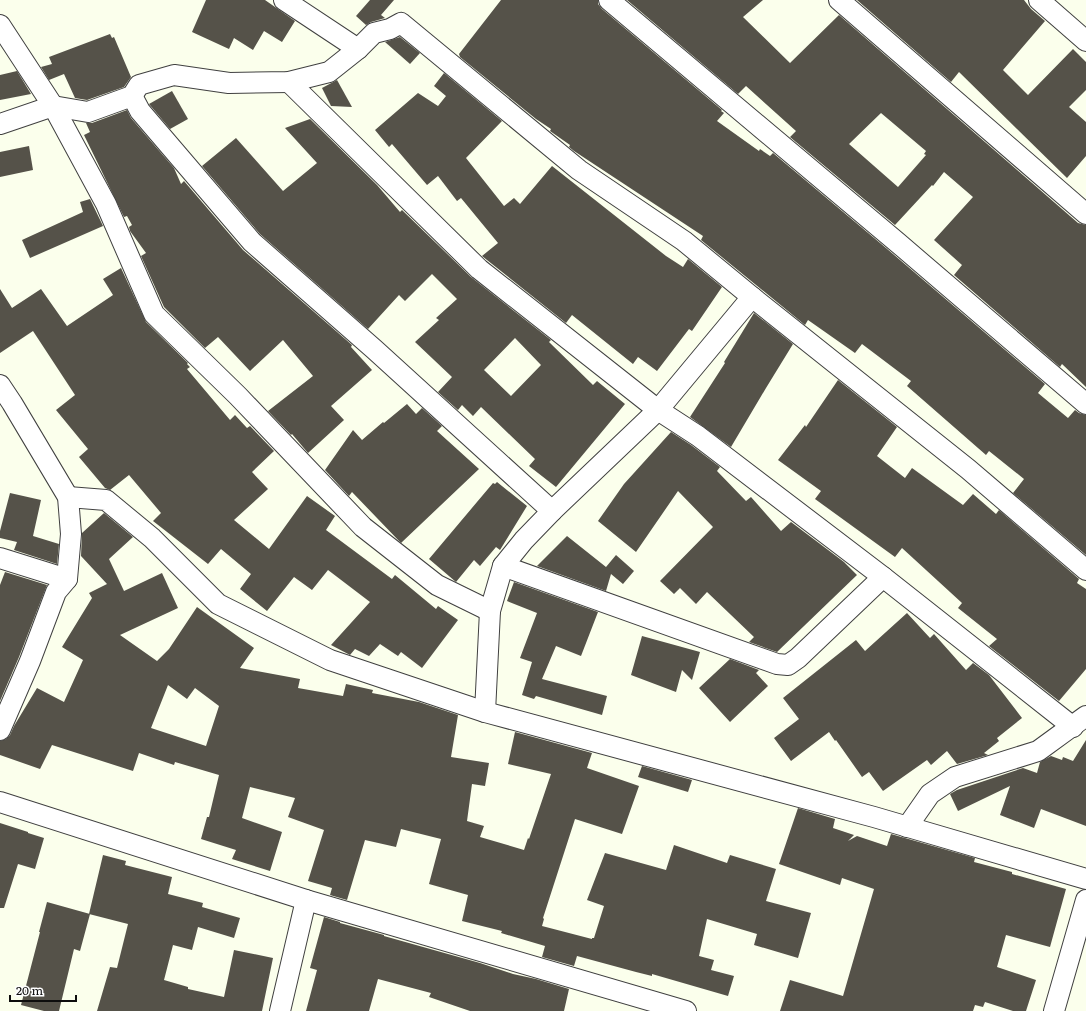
<svg xmlns="http://www.w3.org/2000/svg" width="1086" height="1011" font-family="Literata,serif">
  <style>
    .building { fill: #555249; fill-rule: evenodd }
    .lines { fill: none; stroke-linecap: round; stroke-linejoin: round }
    .street-casing { stroke: #404040; stroke-width: 22 }
    .street { stroke: #fff; stroke-width: 20 }
  </style>
  <rect width="100%" height="100%" fill="#fbffec"/>
  <g class="building">
    <path d="M 206,0 L 265,0 L 295,21 L 282,42 L 264,31 L 253,50 L 234,38 L 229,49 L 192,32 Z"/>
    <path d="M 370,0 L 394,0 L 381,15 L 385,18 L 371,22 L 366,25 L 356,16 Z"/>
    <path d="M 501,0 L 598,0 L 598,4 L 602,9 L 722,110 L 721,111 L 724,113 L 717,121 L 759,151 L 760,149 L 770,156 L 773,153 L 886,248 L 1045,384 L 1038,393 L 1068,418 L 1075,410 L 1079,413 L 1086,415 L 1086,555 L 1013,493 L 1024,479 L 989,451 L 986,455 L 907,386 L 911,381 L 862,344 L 855,353 L 808,320 L 805,325 L 701,240 L 703,236 L 574,151 L 569,147 L 570,145 L 550,131 L 551,129 L 536,119 L 460,57 L 459,54 Z"/>
    <path d="M 627,0 L 763,0 L 743,17 L 790,63 L 839,15 L 1078,223 L 1086,225 L 1086,387 L 1062,364 L 1060,367 L 954,275 L 962,265 L 934,240 L 973,197 L 944,172 L 933,186 L 932,185 L 895,225 L 790,137 L 796,131 L 746,86 L 738,94 ZM 881,113 L 926,151 L 924,154 L 926,155 L 898,187 L 849,144 Z"/>
    <path d="M 857,0 L 1024,0 L 1031,9 L 1045,21 L 1003,70 L 1028,95 L 1073,49 L 1086,62 L 1086,90 L 1069,107 L 1086,122 L 1086,156 L 1067,178 L 959,72 L 951,82 Z"/>
    <path d="M 110,34 L 112,38 L 114,37 L 131,77 L 124,87 L 87,100 L 75,98 L 64,74 L 49,80 L 41,67 L 52,64 L 49,57 Z"/>
    <path d="M 400,37 L 420,53 L 410,64 L 385,42 Z"/>
    <path d="M 17,71 L 31,94 L 0,100 L 0,75 Z"/>
    <path d="M 444,73 L 502,121 L 466,158 L 504,206 L 514,198 L 520,204 L 552,166 L 666,256 L 683,267 L 688,259 L 722,287 L 692,331 L 689,329 L 657,371 L 638,357 L 633,364 L 572,315 L 566,323 L 487,260 L 482,256 L 498,243 L 461,198 L 457,201 L 438,176 L 427,185 L 392,144 L 389,147 L 375,130 L 418,93 L 438,106 L 446,96 L 434,86 Z"/>
    <path d="M 337,80 L 352,107 L 331,106 L 322,88 Z"/>
    <path d="M 172,91 L 188,119 L 170,129 L 149,104 Z"/>
    <path d="M 127,110 L 131,118 L 174,168 L 181,184 L 184,181 L 243,250 L 352,345 L 351,347 L 372,370 L 331,406 L 344,420 L 308,453 L 292,434 L 291,435 L 268,411 L 313,376 L 283,340 L 250,371 L 218,337 L 205,348 L 164,307 L 141,256 L 146,253 L 130,231 L 129,227 L 132,225 L 127,216 L 124,217 L 84,135 L 90,132 L 86,123 L 92,123 Z"/>
    <path d="M 310,119 L 377,185 L 400,212 L 402,210 L 471,277 L 551,340 L 549,342 L 593,385 L 597,381 L 625,404 L 556,487 L 529,466 L 535,459 L 481,407 L 473,416 L 462,405 L 458,410 L 438,392 L 452,377 L 415,342 L 439,320 L 436,318 L 457,299 L 432,274 L 405,301 L 399,295 L 368,329 L 260,234 L 202,166 L 236,138 L 283,191 L 317,163 L 285,128 ZM 515,338 L 541,365 L 511,396 L 484,370 Z"/>
    <path d="M 29,146 L 33,170 L 0,177 L 0,152 Z"/>
    <path d="M 90,199 L 103,226 L 30,258 L 22,240 L 83,212 L 80,202 Z"/>
    <path d="M 121,268 L 146,322 L 188,363 L 187,364 L 190,367 L 187,369 L 230,420 L 235,415 L 247,428 L 250,426 L 274,451 L 252,472 L 268,489 L 234,520 L 269,549 L 307,496 L 335,516 L 326,530 L 392,579 L 395,575 L 436,609 L 438,606 L 458,620 L 422,668 L 401,652 L 398,656 L 380,644 L 369,656 L 355,649 L 350,655 L 331,645 L 370,602 L 328,570 L 312,590 L 294,577 L 267,611 L 240,589 L 251,574 L 221,549 L 208,564 L 153,521 L 161,513 L 129,475 L 110,490 L 105,488 L 79,457 L 88,449 L 56,410 L 75,395 L 33,331 L 0,353 L 0,289 L 12,308 L 41,289 L 67,326 L 113,295 L 103,279 Z"/>
    <path d="M 754,313 L 793,344 L 766,388 L 731,447 L 690,417 L 725,363 L 724,362 Z"/>
    <path d="M 838,380 L 897,427 L 877,456 L 905,478 L 912,468 L 963,505 L 973,494 L 996,514 L 999,510 L 1079,579 L 1077,583 L 1086,589 L 1086,669 L 1059,701 L 989,646 L 997,639 L 958,608 L 962,603 L 902,548 L 895,557 L 815,499 L 821,491 L 778,460 L 805,425 L 806,427 Z"/>
    <path d="M 407,404 L 416,414 L 422,408 L 442,426 L 437,431 L 479,469 L 401,543 L 352,492 L 349,496 L 325,470 L 353,430 L 362,440 L 383,422 L 384,423 Z"/>
    <path d="M 671,432 L 691,445 L 720,467 L 717,471 L 746,501 L 751,497 L 781,531 L 791,522 L 844,562 L 857,575 L 777,652 L 749,642 L 754,637 L 707,592 L 696,604 L 680,588 L 674,594 L 660,581 L 713,527 L 678,491 L 636,552 L 598,521 L 624,484 Z"/>
    <path d="M 497,482 L 527,506 L 500,550 L 496,547 L 480,566 L 474,560 L 456,582 L 429,559 L 493,483 L 495,484 Z"/>
    <path d="M 10,493 L 41,500 L 33,536 L 59,544 L 57,564 L 14,550 L 17,542 L 0,538 L 0,531 Z"/>
    <path d="M 104,513 L 133,537 L 109,559 L 124,591 L 162,573 L 178,608 L 120,635 L 157,661 L 169,649 L 197,607 L 254,648 L 240,668 L 300,679 L 298,688 L 343,696 L 346,684 L 373,690 L 372,693 L 419,702 L 458,715 L 451,757 L 489,763 L 485,786 L 472,784 L 467,821 L 484,826 L 480,837 L 524,850 L 528,838 L 529,839 L 551,774 L 508,764 L 515,732 L 592,753 L 587,768 L 639,786 L 622,834 L 575,819 L 543,918 L 544,919 L 542,926 L 592,939 L 592,938 L 594,938 L 604,906 L 587,900 L 605,853 L 666,870 L 674,845 L 727,863 L 730,855 L 776,869 L 766,901 L 811,913 L 798,958 L 754,945 L 757,934 L 707,919 L 699,956 L 714,960 L 711,970 L 734,976 L 728,996 L 652,974 L 652,976 L 636,972 L 577,956 L 574,966 L 542,957 L 545,946 L 501,933 L 502,931 L 462,921 L 468,895 L 429,884 L 441,839 L 401,829 L 396,847 L 365,840 L 347,900 L 330,895 L 332,888 L 308,881 L 324,830 L 288,817 L 295,798 L 250,787 L 242,818 L 282,832 L 270,871 L 232,859 L 236,850 L 201,839 L 207,817 L 209,817 L 219,775 L 175,762 L 174,765 L 139,753 L 133,771 L 52,745 L 40,769 L 0,755 L 0,741 L 6,739 L 10,735 L 14,726 L 37,688 L 64,702 L 83,660 L 62,647 L 92,598 L 89,593 L 107,584 L 81,556 L 82,533 ZM 168,685 L 187,699 L 195,688 L 219,706 L 206,746 L 151,728 Z"/>
    <path d="M 567,536 L 606,567 L 616,555 L 634,571 L 623,584 L 611,574 L 606,591 L 537,566 Z"/>
    <path d="M 5,572 L 47,585 L 19,657 L 0,701 L 0,585 Z"/>
    <path d="M 514,582 L 598,612 L 581,656 L 556,646 L 542,679 L 607,696 L 602,715 L 536,696 L 534,699 L 522,695 L 532,662 L 520,658 L 537,613 L 507,601 Z"/>
    <path d="M 907,613 L 930,638 L 934,634 L 966,670 L 973,663 L 989,675 L 1022,718 L 997,738 L 999,741 L 984,753 L 988,755 L 957,764 L 947,751 L 931,765 L 927,760 L 883,791 L 869,772 L 862,777 L 836,740 L 835,741 L 829,732 L 791,761 L 774,738 L 799,719 L 783,698 L 856,640 L 865,651 Z"/>
    <path d="M 642,636 L 700,652 L 692,680 L 682,670 L 676,692 L 631,675 Z"/>
    <path d="M 730,659 L 759,670 L 756,673 L 768,686 L 730,722 L 699,688 Z"/>
    <path d="M 1086,740 L 1086,826 L 1041,809 L 1034,828 L 1000,815 L 1010,786 L 958,811 L 950,794 L 957,790 L 1023,768 L 1037,773 L 1040,762 L 1051,756 L 1062,760 L 1063,757 L 1073,761 Z"/>
    <path d="M 642,766 L 692,780 L 688,792 L 638,777 Z"/>
    <path d="M 798,808 L 835,819 L 833,828 L 854,835 L 848,841 L 857,836 L 887,846 L 891,834 L 975,858 L 974,862 L 1012,872 L 1012,874 L 1066,889 L 1050,947 L 1006,935 L 997,967 L 1036,980 L 1026,1011 L 1013,1011 L 985,1002 L 983,1007 L 975,1005 L 973,1011 L 780,1011 L 790,980 L 843,996 L 874,889 L 842,878 L 840,885 L 779,864 Z"/>
    <path d="M 0,823 L 28,832 L 28,833 L 44,838 L 35,869 L 18,864 L 4,908 L 0,908 Z"/>
    <path d="M 103,855 L 126,861 L 125,865 L 172,877 L 168,894 L 203,903 L 202,907 L 240,918 L 234,938 L 198,927 L 192,950 L 173,945 L 164,980 L 188,987 L 188,989 L 224,997 L 234,950 L 273,958 L 262,1011 L 97,1011 L 110,967 L 117,968 L 128,924 L 89,914 Z"/>
    <path d="M 47,902 L 90,914 L 80,951 L 74,949 L 59,1011 L 44,1011 L 21,1005 L 40,932 L 39,932 Z"/>
    <path d="M 324,917 L 340,922 L 340,923 L 384,935 L 384,936 L 480,963 L 513,974 L 536,979 L 569,989 L 564,1011 L 470,1011 L 429,997 L 431,993 L 378,979 L 369,1011 L 306,1011 L 317,970 L 310,968 Z"/>
  </g>
  <g class="lines">
    <defs>
      <g id="street">
        <path d="M 284,0 L 358,49"/>
        <path d="M 609,0 L 898,243 L 1086,404"/>
        <path d="M 839,0 L 1086,214"/>
        <path d="M 1039,0 L 1086,41"/>
        <path d="M 0,25 L 53,106 L 106,204 L 154,314 L 238,396 L 363,527 L 437,585 L 490,611"/>
        <path d="M 289,82 L 479,269 L 658,410 L 698,436 L 883,577 L 1073,727"/>
        <path d="M 132,96 L 140,111 L 252,242 L 374,349 L 552,511"/>
        <path d="M 0,124 L 53,106 L 88,112 L 132,96 L 139,85 L 174,75 L 229,83 L 289,82 L 329,72 L 358,49 L 374,33 L 390,29 L 401,23 L 579,170 L 684,241 L 752,297 L 968,469 L 1086,570"/>
        <path d="M 0,385 L 12,403 L 68,497 L 71,534 L 67,579 L 56,592 L 30,661 L 0,730"/>
        <path d="M 68,497 L 106,500 L 152,538 L 218,604 L 330,660 L 485,712 L 874,817 L 1086,879"/>
        <path d="M 0,558 L 67,579"/>
        <path d="M 503,566 L 777,664 L 788,665 L 798,658 L 883,577"/>
        <path d="M 485,712 L 490,611 L 503,566 L 524,540 L 552,511 L 658,410 L 752,297"/>
        <path d="M 0,802 L 306,900 L 686,1011"/>
        <path d="M 907,827 L 930,794 L 955,777 L 1038,751 L 1086,716"/>
        <path d="M 280,1011 L 306,900"/>
        <path d="M 1054,1011 L 1086,900"/>
      </g>
    </defs>
    <use href="#street" class="street-casing"/>
    <use href="#street" class="street"/>
  </g>
  <path d="M10 995v6h66v-6" fill="none" stroke="#0d0d0d" stroke-width="2"/>
  <text x="16" y="995" font-size="12" fill="#0d0d0d" stroke="#ffffff" stroke-width="3" paint-order="stroke">20 m</text>
</svg>
